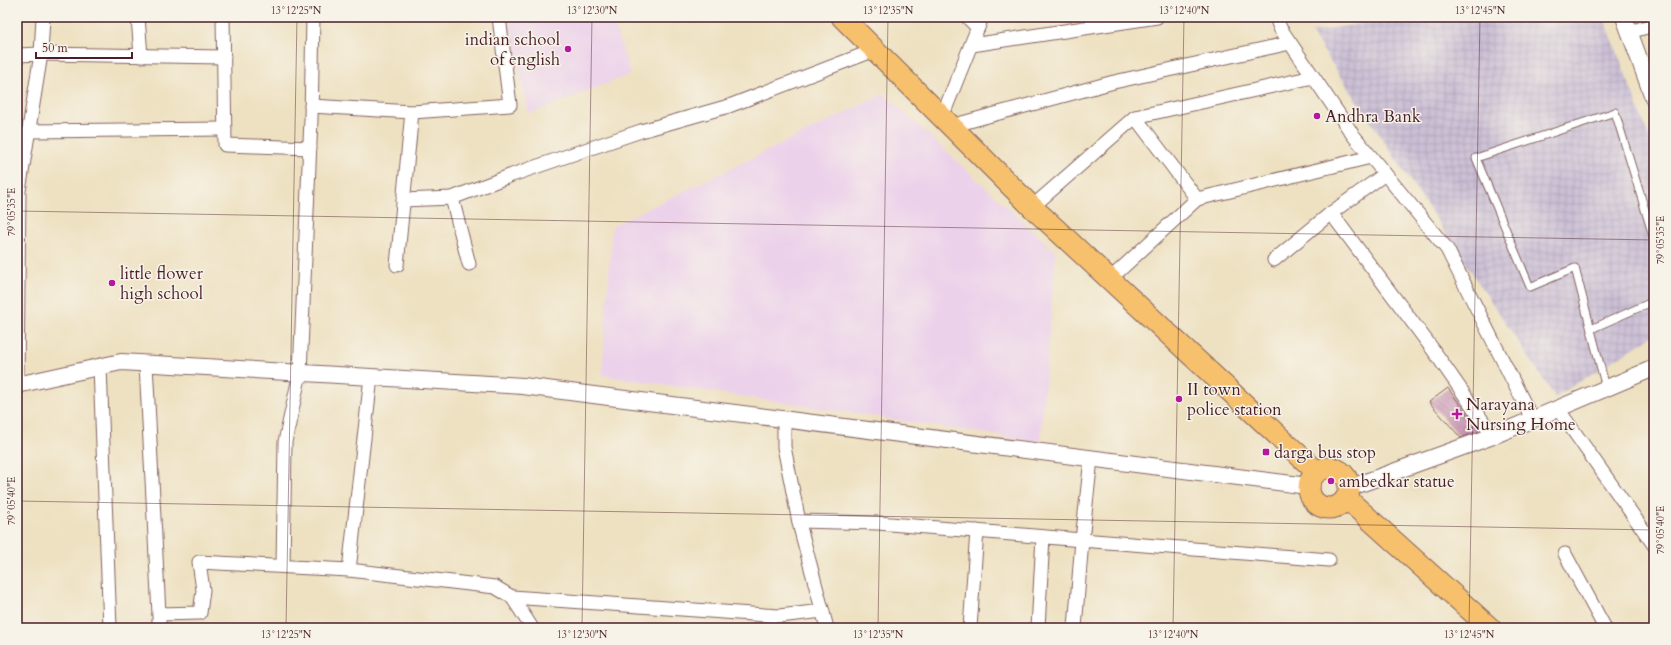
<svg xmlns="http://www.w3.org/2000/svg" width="1671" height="645" font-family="Cardo,serif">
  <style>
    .built { fill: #ecd1ea }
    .industrial { fill: url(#industrial-grid) }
    .building { fill: url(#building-back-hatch) }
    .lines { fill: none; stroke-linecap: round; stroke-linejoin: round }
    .service-casing { stroke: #836360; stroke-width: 9 }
    .minor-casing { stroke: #836360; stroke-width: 15 }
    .tertiary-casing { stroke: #836360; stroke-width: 18 }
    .primary-casing { stroke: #836360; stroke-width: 23 }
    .service { stroke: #fff; stroke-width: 7 }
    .minor { stroke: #fff; stroke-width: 13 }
    .tertiary { stroke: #fff; stroke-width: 16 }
    .primary { stroke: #f7c06c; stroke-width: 21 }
    .ticks { fill: none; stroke: #4a1f2b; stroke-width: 1; stroke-opacity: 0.45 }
    .poi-dot { fill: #b5179e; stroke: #f7f3e8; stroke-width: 1.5 }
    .labels { text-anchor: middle; stroke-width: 3; stroke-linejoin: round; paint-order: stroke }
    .poi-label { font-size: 17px; fill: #4a1f2b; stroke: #f7f3e8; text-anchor: start }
    .neatline { fill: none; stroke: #4a1f2b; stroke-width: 1.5 }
    .ticks-label { font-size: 10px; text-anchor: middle; fill: #4a1f2b }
  </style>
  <defs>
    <pattern id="industrial-grid" width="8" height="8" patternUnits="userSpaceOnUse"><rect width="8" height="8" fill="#cbbfd5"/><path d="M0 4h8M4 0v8" fill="none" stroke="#b0a4b7"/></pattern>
    <pattern id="building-back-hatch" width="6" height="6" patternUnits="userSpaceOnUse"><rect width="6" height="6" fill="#c993b3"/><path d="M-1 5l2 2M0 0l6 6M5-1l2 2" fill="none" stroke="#a57792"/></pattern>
  </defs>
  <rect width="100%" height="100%" fill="#f7f3e8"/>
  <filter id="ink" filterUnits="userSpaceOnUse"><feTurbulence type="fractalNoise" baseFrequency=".025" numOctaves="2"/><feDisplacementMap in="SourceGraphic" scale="8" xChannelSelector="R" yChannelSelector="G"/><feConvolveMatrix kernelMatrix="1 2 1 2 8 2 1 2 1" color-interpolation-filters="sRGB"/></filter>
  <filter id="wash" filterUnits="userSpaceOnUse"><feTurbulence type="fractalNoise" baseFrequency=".012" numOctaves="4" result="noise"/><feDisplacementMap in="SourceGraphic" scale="16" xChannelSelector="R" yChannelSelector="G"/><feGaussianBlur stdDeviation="0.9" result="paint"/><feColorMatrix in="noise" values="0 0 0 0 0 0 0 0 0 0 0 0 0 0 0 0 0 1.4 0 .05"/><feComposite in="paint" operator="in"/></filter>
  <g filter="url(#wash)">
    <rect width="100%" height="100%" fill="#eee1c1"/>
    <g class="built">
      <path d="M 529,17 L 611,17 L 631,74 L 529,114 L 509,23 Z"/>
      <path d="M 884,94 L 1056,252 L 1040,442 L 602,375 L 612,226 Z"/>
    </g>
    <path class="industrial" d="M 1398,17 L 1604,17 L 1654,150 L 1654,335 L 1555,397 L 1311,32 Z"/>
    <g id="blocks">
      <path class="building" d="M 1448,388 L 1479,431 L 1461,438 L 1429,402 Z"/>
    </g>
  </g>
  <g filter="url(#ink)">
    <use href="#blocks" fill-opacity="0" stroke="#836360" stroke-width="1"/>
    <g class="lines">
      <defs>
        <g id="service">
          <path d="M 1591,329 L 1654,301"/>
          <path d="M 1606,388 L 1575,268 L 1530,287 L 1476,158 L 1615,112 L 1654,239"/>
        </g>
        <g id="minor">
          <path d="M 43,17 L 41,54 L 224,57"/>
          <path d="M 138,17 L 141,56"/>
          <path d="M 223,17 L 225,145 L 310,148"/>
          <path d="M 967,17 L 978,28"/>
          <path d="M 1276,17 L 1280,28 L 1353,135 L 1447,249 L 1532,419"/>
          <path d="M 1629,32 L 1654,25"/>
          <path d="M 972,45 L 1157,17"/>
          <path d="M 17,55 L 41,54 L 19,191 L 17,382"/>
          <path d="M 311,106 L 412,112 L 397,265"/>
          <path d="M 412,112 L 510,105 L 499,17"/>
          <path d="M 942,117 L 982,17"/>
          <path d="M 1135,117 L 1313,77"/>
          <path d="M 951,126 L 1114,82 L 1290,43"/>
          <path d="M 29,131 L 225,129"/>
          <path d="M 1385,174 L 1331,213 L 1434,351 L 1493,436"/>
          <path d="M 452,198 L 512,175 L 573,154 L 641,131 L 729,106 L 875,50"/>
          <path d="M 403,200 L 452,198 L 469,264"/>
          <path d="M 1032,207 L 1135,117 L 1197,199 L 1371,157"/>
          <path d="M 1274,260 L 1331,213"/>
          <path d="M 1110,279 L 1197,199"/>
          <path d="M 146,364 L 159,614 L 200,613 L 203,590 L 199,562 L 349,570 L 495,587 L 512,597"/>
          <path d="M 100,367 L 110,628"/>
          <path d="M 1558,409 L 1654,545"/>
          <path d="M 784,420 L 784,447 L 800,527 L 827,628"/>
          <path d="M 799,521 L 878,523 L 1082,540 L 1091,459"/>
          <path d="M 1565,554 L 1605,628"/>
          <path d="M 283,566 L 285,442 L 300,373 L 311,119 L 313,17"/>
          <path d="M 349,570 L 371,377"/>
          <path d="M 159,614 L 159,628"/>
          <path d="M 532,628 L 512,597 L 779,616 L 823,611"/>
          <path d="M 970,628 L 977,531"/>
          <path d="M 1038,628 L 1043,537"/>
          <path d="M 1075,628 L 1082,540 L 1329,560"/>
        </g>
        <g id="tertiary">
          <path d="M 1624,17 L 1654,100"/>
          <path d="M 17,385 L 121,362 L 523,386 L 1308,486"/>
          <path d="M 1349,488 L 1493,436 L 1654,368"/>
        </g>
        <g id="primary">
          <path d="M 842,17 L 1032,207 L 1316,471"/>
          <circle cx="1329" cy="488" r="20"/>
          <path d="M 1346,498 L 1490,628"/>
        </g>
      </defs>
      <use href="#service" class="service-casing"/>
      <use href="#minor" class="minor-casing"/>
      <use href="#tertiary" class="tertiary-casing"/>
      <use href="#primary" class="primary-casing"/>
      <use href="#service" class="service"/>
      <use href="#minor" class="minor"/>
      <use href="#tertiary" class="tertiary"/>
      <use href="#primary" class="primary"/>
    </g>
  </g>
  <path class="ticks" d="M 17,211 L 1654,240M 17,501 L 1654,530M 286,628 L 297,17M 582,628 L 592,17M 878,628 L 888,17M 1173,628 L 1184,17M 1469,628 L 1480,17"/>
  <g class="poi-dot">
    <circle cx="568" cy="49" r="4"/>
    <circle cx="1317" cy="116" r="4"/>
    <circle cx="112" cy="283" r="4"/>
    <circle cx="1179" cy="399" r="4"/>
    <path d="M1455 408h4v4h4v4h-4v4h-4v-4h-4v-4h4z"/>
    <rect x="1262" y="448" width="8" height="8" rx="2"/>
    <circle cx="1331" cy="481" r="4"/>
  </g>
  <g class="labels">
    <g class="poi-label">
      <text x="560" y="45" text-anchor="end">indian school<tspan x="560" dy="20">of english</tspan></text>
      <text x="1325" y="122">Andhra Bank</text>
      <text x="120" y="279">little flower<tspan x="120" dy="20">high school</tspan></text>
      <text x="1187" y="395">II town<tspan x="1187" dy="20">police station</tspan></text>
      <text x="1466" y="410">Narayana<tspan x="1466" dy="20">Nursing Home</tspan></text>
      <text x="1274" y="458">darga bus stop</text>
      <text x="1339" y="487">ambedkar statue</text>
    </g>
  </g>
  <rect width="1671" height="645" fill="none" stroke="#f7f3e8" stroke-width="44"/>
  <path d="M36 52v6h96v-6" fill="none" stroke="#4a1f2b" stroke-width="2"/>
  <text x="42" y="52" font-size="12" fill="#4a1f2b" stroke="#f7f3e8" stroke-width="3" paint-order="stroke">50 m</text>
  <rect x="22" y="22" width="1627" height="601" class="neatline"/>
  <g class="ticks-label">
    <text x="296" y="14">13°12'25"N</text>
    <text x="592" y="14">13°12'30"N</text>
    <text x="888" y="14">13°12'35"N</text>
    <text x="1184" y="14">13°12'40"N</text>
    <text x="1480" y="14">13°12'45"N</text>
    <text transform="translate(11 212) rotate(-90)" y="4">79°05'35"E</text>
    <text transform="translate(1660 240) rotate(-90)" y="4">79°05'35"E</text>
    <text transform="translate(11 501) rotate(-90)" y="4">79°05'40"E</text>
    <text transform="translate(1660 530) rotate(-90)" y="4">79°05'40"E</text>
    <text x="286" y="638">13°12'25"N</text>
    <text x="582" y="638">13°12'30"N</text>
    <text x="878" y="638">13°12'35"N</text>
    <text x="1173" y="638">13°12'40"N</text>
    <text x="1469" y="638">13°12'45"N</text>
  </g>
</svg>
